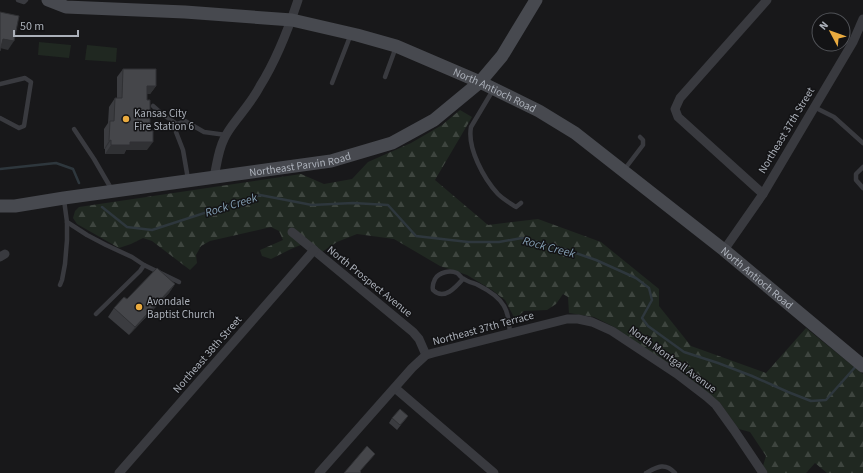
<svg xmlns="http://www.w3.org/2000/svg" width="863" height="473" font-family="'Source Sans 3',sans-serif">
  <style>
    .forest { fill: url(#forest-firs) }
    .park { fill: #202821 }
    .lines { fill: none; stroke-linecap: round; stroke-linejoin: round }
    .stream { stroke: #2e373d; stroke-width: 2.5 }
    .lane { stroke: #393a3f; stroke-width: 4.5 }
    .street { stroke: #393a3f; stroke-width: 9 }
    .secondary { stroke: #47494f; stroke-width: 13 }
    .wall { fill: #3b3c40 }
    .shaded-wall { fill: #303134 }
    .building { fill: #45464a; stroke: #303134 }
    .poi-dot { fill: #eaab3f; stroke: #131315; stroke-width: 1.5 }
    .labels { text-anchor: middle; stroke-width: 3; stroke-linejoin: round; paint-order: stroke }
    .street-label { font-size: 11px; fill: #abb0b9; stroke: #131315 }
    .poi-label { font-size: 11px; fill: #abb0b9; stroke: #131315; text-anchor: start }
    .water-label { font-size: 12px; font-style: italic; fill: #839eb2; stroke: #131315 }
  </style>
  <defs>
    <pattern id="forest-firs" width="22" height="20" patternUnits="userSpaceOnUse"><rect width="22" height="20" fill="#202821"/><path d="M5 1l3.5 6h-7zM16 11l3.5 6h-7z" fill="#3e453f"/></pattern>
  </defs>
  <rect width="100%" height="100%" fill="#18181a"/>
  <path class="forest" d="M 460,110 L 472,117 L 435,180 L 488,225 L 538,219 L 601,242 L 659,289 L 659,306 L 691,346 L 766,373 L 806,328 L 863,374 L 863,473 L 827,473 L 815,463 L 806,473 L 768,473 L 763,466 L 766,456 L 750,432 L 739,429 L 720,403 L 708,393 L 614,327 L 594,317 L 569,313 L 568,297 L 563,294 L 556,304 L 547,310 L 524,311 L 515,319 L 505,300 L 492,290 L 467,275 L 440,266 L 394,239 L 357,234 L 337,242 L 322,252 L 308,242 L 291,249 L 271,259 L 262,256 L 260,250 L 283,240 L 279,231 L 271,227 L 210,241 L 201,246 L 196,255 L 197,263 L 190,270 L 152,241 L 143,238 L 131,244 L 119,248 L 77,224 L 73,218 L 75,211 L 79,207 L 301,174 L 324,184 L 352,179 L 368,162 L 411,143 L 442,125 Z"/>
  <g class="park">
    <path d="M 39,42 L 71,45 L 69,58 L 38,55 Z"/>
    <path d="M 87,45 L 117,48 L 116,62 L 85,60 Z"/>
  </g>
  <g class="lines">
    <g class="stream">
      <path d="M 0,169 L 56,163 L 73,169 L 79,183"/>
      <path d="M 102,207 L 127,227 L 152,230 L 260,195 L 312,205 L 353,203 L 388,205 L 416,236 L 468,242 L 499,242 L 522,238 L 564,249 L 596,260 L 636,278 L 649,288 L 652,300 L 642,318 L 648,326 L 684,352 L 718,363 L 752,376 L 788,392 L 811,401 L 826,400 L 857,365"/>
    </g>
    <g class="lane">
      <path d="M 18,0 L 24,2 L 26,0"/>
      <path d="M 385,77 L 396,47"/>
      <path d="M 332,83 L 351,34"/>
      <path d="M 0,84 L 25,78 L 31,82 L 24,126 L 19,128 L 0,118"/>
      <path d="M 493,90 L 471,127 C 467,148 484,179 498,194 C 504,200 510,203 516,207 L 521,203"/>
      <path d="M 153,106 L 162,114 L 177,124"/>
      <path d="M 814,107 L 834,117 L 863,143"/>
      <path d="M 74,129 L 94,159 L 112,190"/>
      <path d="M 863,167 L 856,174 L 856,180 L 863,188"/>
      <path d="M 624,170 L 643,145 L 643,140 L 640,137"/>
      <path d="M 188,179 L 183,150 L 176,132 L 177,124 L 185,121 L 204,132 L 226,135"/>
      <path d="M 67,222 L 87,235 L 106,245 L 132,257 L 144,265 L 140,271 L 96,314"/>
      <path d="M 144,265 L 179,282"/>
      <path d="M 463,279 C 456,287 444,301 433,290 C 432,286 433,283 435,279 C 439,272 450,270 457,273 C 460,275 461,278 464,279 C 468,282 474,283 478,285 C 488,290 499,297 504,306 C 509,314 509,324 510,333"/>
      <path d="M 60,285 L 62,280 L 65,264 L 67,240 L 67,222 L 64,200"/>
      <path d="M 646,473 C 657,467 665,462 675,473"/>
    </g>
    <g class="street">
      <path d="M 214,177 C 217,164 218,151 224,139 C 228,130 235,122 241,114 C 248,105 255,96 260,86 C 277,59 288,30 298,0"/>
      <path d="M 763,194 L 678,117 L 675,109 L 680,98 L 767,0"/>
      <path d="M 292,232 L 413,332 L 419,339 L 426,355"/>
      <path d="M 724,250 L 763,194 L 853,42 L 863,19"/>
      <path d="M 0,257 L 5,254"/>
      <path d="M 395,388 L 494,473"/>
      <path d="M 119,473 L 314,250"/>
      <path d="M 319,473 L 412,368 L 426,355 L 433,353 L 567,319 L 578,319 L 592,322 L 612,331 L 677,374 L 707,397 L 716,405 L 734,430 L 763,473"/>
    </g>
    <g class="secondary">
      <path id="s1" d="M 48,0 L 66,7 L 185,12 L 292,20 L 357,35 L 396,46 L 480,82 L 539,111 L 575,133 L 724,250 L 863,366"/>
      <path id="s2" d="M 0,206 L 15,206 L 64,198 L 331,161 L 392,143 L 434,120 L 480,82 L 502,56 L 536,0"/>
    </g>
  </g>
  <g class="wall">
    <path d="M 123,69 L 156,86 L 150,94 L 147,94 L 147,150 L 126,150 L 124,154 L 105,154 L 105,149 L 104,149 L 104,129 L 108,123 L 109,107 L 115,98 L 117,98 L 117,77 Z"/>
    <path d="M 175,284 L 169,293 L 129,335 L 108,317 L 114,308 L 127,299 Z"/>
    <path d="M 408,416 L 397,430 L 389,423 L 392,418 Z"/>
  </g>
  <g class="shaded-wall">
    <path d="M 3,39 L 14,41 L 8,50 L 0,48 Z"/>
    <path d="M 147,86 L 156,86 L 150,94 L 141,94 Z"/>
    <path d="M 111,140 L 105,149 L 104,149 L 109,141 Z"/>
    <path d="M 130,142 L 153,142 L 147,150 L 126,150 L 124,154 L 105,154 L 111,145 Z"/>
    <path d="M 175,284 L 169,293 L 129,335 L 135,327 Z"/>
  </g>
  <g class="building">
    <path d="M 0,12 L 19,16 L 14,41 L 3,39 L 0,51 Z"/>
    <path d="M 123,69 L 156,69 L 156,86 L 147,86 L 147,100 L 150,100 L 150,131 L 153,131 L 153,142 L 130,142 L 130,145 L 111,145 L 111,140 L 109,141 L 110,121 L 114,121 L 115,98 L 122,98 Z"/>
    <path d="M 157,268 L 175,284 L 135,327 L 114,308 L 124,297 L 127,299 Z"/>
    <path d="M 400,409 L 408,416 L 400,425 L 392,418 Z"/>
    <path d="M 367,446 L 375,454 L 360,471 L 361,472 L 360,473 L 344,473 Z"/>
  </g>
  <g class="poi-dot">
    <circle cx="126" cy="119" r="4"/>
    <circle cx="139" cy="307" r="4"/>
  </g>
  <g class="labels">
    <g class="street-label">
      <text dy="4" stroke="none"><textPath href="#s1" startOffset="461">North Antioch Road</textPath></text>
      <text transform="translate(786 130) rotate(-59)" y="4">Northeast 37th Street</text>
      <text dy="4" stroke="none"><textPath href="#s2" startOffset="303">Northeast Parvin Road</textPath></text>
      <text dy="4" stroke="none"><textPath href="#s1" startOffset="785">North Antioch Road</textPath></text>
      <text transform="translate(370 281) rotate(39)" y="4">North Prospect Avenue</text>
      <text transform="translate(483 328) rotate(-15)" y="4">Northeast 37th Terrace</text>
      <text transform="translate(207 354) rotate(-49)" y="4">Northeast 38th Street</text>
      <text transform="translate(673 359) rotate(36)" y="4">North Montgall Avenue</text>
    </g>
    <g class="poi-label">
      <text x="134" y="117">Kansas City<tspan x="134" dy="13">Fire Station 6</tspan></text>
      <text x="147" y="305">Avondale<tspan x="147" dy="13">Baptist Church</tspan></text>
    </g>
    <g class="water-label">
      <text transform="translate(231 205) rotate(-17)" y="4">Rock Creek</text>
      <text transform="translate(549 247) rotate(15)" y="4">Rock Creek</text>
    </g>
  </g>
  <g transform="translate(831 32) rotate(311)"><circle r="19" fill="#131315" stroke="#505257"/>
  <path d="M0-3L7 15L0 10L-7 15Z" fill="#eaab3f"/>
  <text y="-6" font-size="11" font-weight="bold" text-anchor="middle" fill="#abb0b9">N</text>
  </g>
  <path d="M14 30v6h64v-6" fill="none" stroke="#abb0b9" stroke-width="2"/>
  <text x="20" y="30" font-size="12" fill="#abb0b9" stroke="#131315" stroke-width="3" paint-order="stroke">50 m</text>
</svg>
